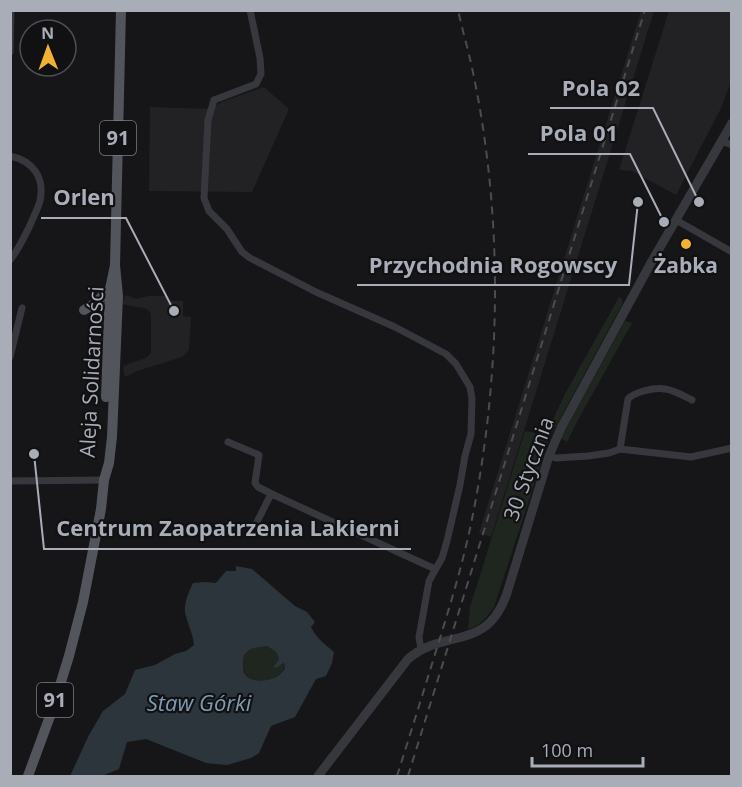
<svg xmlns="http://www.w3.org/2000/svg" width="742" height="787" font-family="'Open Sans',sans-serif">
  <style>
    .built { fill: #222225 }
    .green { fill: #1e261f }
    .water { fill: #2c353c; fill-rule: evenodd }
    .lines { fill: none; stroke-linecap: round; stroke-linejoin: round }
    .minor { stroke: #37383d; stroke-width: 7 }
    .tertiary { stroke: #37383d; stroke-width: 9 }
    .primary { stroke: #53555c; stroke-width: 10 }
    .rail { stroke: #4a4c52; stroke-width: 2; stroke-dasharray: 8 6; stroke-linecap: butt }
    .poi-dot { fill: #f2b134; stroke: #111113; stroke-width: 2 }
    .labels { text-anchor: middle; stroke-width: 4.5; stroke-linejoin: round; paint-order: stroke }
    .shield { fill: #111113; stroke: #7b7e86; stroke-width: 1.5 }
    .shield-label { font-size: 20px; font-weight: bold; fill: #a8adb8 }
    .poi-label { font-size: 21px; font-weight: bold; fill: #a8adb8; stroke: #111113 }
    .street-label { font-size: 21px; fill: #a8adb8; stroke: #111113 }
    .water-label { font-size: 22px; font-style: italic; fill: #7f9bb3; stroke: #111113 }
    .leader { fill: none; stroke: #a8adb8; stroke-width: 2 }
    .callout-dot { fill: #a8adb8; stroke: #111113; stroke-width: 2 }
    .callout-label { font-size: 22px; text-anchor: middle; font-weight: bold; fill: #a8adb8; stroke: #111113; stroke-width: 4.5; stroke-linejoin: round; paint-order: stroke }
  </style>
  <rect width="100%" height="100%" fill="#161618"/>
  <g class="built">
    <path d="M 641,11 L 654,11 L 491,537 L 479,533 Z"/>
    <path d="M 669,11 L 732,11 L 731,82 L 721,108 L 676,195 L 632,171 L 619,170 Z"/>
    <path d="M 264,87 L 289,109 L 252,192 L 149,191 L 150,107 L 210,109 L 222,102 Z"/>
    <path d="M 125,295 L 137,299 L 148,296 L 167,296 L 167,301 L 183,301 L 183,316 L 191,317 L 189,350 L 182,357 L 137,371 L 125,377 L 123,366 L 146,358 L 151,353 L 151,314 L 147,309 L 122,304 Z"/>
  </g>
  <g class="green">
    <path d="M 619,297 L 622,299 L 623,303 L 549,439 L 494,607 C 487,617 480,626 468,629 L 470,607 L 525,431 L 532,432 L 544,438 L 566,392 Z"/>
    <path d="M 625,321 L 632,323 L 578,420 L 567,442 L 561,438 Z"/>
    <path d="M 267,646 L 276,652 L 279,659 L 274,667 L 284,661 L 285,669 C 283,671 281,674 278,676 C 270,681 252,684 246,674 C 242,669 243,661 244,655 L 249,649 Z"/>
  </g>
  <path class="water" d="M 236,566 L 252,569 L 295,606 L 307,612 L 315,622 L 311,627 C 316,638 326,645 334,652 L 332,663 L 326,676 L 316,679 L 295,717 L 271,726 L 259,753 L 251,758 L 227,765 L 206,763 L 146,739 L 127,742 L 119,769 L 102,776 L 70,776 L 89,735 L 103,711 L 125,694 L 135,670 L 155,665 L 175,654 L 186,651 L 194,645 C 193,633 187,623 185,612 C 184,602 189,592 193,583 L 205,582 L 216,583 L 226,571 L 236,571 ZM 267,646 L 276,652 L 279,659 L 273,668 L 278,667 L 284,662 L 285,669 C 283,671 281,674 278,676 C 270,681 252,684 245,674 C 242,669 243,661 244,655 L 250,649 Z"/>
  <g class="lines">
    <g class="minor">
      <path d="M 250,10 L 260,58 L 261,74 L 256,84 L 214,100 L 208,120 L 204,198 L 209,211 L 227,229 L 242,252 L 250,258 L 316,292 L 395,327 L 446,354 L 456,364 L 470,387 L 472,399 L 471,434 L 465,456 L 460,485 L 447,541 L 442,558 L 429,581 L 419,637 L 421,649"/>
      <path d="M 10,52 L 11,10"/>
      <path d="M 722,141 L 732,145"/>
      <path d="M 10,156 C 33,161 45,177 40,201 C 38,208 34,216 31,223 C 25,236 19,249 10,260"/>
      <path d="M 676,220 L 732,252"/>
      <path d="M 10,357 L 22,308"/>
      <path d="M 228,442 L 259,455 L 255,483 L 258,487 L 274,495"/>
      <path d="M 620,449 L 628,399 C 634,392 655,387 665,389 C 674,390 684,396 692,400"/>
      <path d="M 549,456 L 556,458 L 588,456 L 609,453 L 620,449 L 691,457 L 732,448"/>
      <path d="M 10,481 L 104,480"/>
      <path d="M 257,522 L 270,496 L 274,495 L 435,569"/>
    </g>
    <path class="tertiary" d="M 318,776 L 408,659 C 446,627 486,653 507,593 L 549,456 L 561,428 L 652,261 L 732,123"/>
    <g class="primary">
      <path d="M 84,310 L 94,304 L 110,289"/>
      <path d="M 106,397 L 110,289 L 115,265 L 121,10"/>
      <path d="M 28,776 L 53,708 L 69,656 L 83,602 L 101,509 L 104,480 L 109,463 L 112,437 L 118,296 L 115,265"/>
    </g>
    <g class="rail">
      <path d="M 397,776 C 410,735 423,693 436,651 C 449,609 462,567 471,524 C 502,373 504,214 471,63 C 467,46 462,28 458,10"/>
      <path d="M 408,776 L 645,10"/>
    </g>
  </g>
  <circle class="poi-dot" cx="686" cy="244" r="6"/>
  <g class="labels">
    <g class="shield">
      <rect x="100" y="121" width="36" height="34" rx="4.5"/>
      <rect x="37" y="683" width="36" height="34" rx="4.5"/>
    </g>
    <g class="shield-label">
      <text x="118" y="145">91</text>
      <text x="55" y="707">91</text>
    </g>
    <g class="poi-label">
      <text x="686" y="273">Żabka</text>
    </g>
    <g class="street-label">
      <text transform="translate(92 372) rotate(-87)" y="7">Aleja Solidarności</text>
      <text transform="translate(529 469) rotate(-70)" y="7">30 Stycznia</text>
    </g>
    <g class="water-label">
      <text x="199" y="711">Staw Górki</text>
    </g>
  </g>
  <path class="leader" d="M699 202L653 108H550M664 222L630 154H528M174 311L126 218H41M638 202L629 285H357M34 454L44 549H411"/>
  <g class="callout-dot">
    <circle cx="699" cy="202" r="6"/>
    <circle cx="664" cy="222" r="6"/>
    <circle cx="174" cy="311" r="6"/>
    <circle cx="638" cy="202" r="6"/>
    <circle cx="34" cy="454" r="6"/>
  </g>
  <g class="callout-label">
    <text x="601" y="96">Pola 02</text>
    <text x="579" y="141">Pola 01</text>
    <text x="84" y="205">Orlen</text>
    <text x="493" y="273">Przychodnia Rogowscy</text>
    <text x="228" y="536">Centrum Zaopatrzenia Lakierni</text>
  </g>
  <rect width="742" height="787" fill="none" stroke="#a8adb8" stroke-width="24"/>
  <g transform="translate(48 48) rotate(359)"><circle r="28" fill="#111113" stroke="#4d4f55" stroke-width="1.5"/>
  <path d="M0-4.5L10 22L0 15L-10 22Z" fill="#f2b134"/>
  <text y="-9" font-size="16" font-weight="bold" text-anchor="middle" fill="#a8adb8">N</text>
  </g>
  <path d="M532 757v9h111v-9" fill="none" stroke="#a8adb8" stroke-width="3"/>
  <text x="541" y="757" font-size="18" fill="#a8adb8" stroke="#111113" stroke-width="4.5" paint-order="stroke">100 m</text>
</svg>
